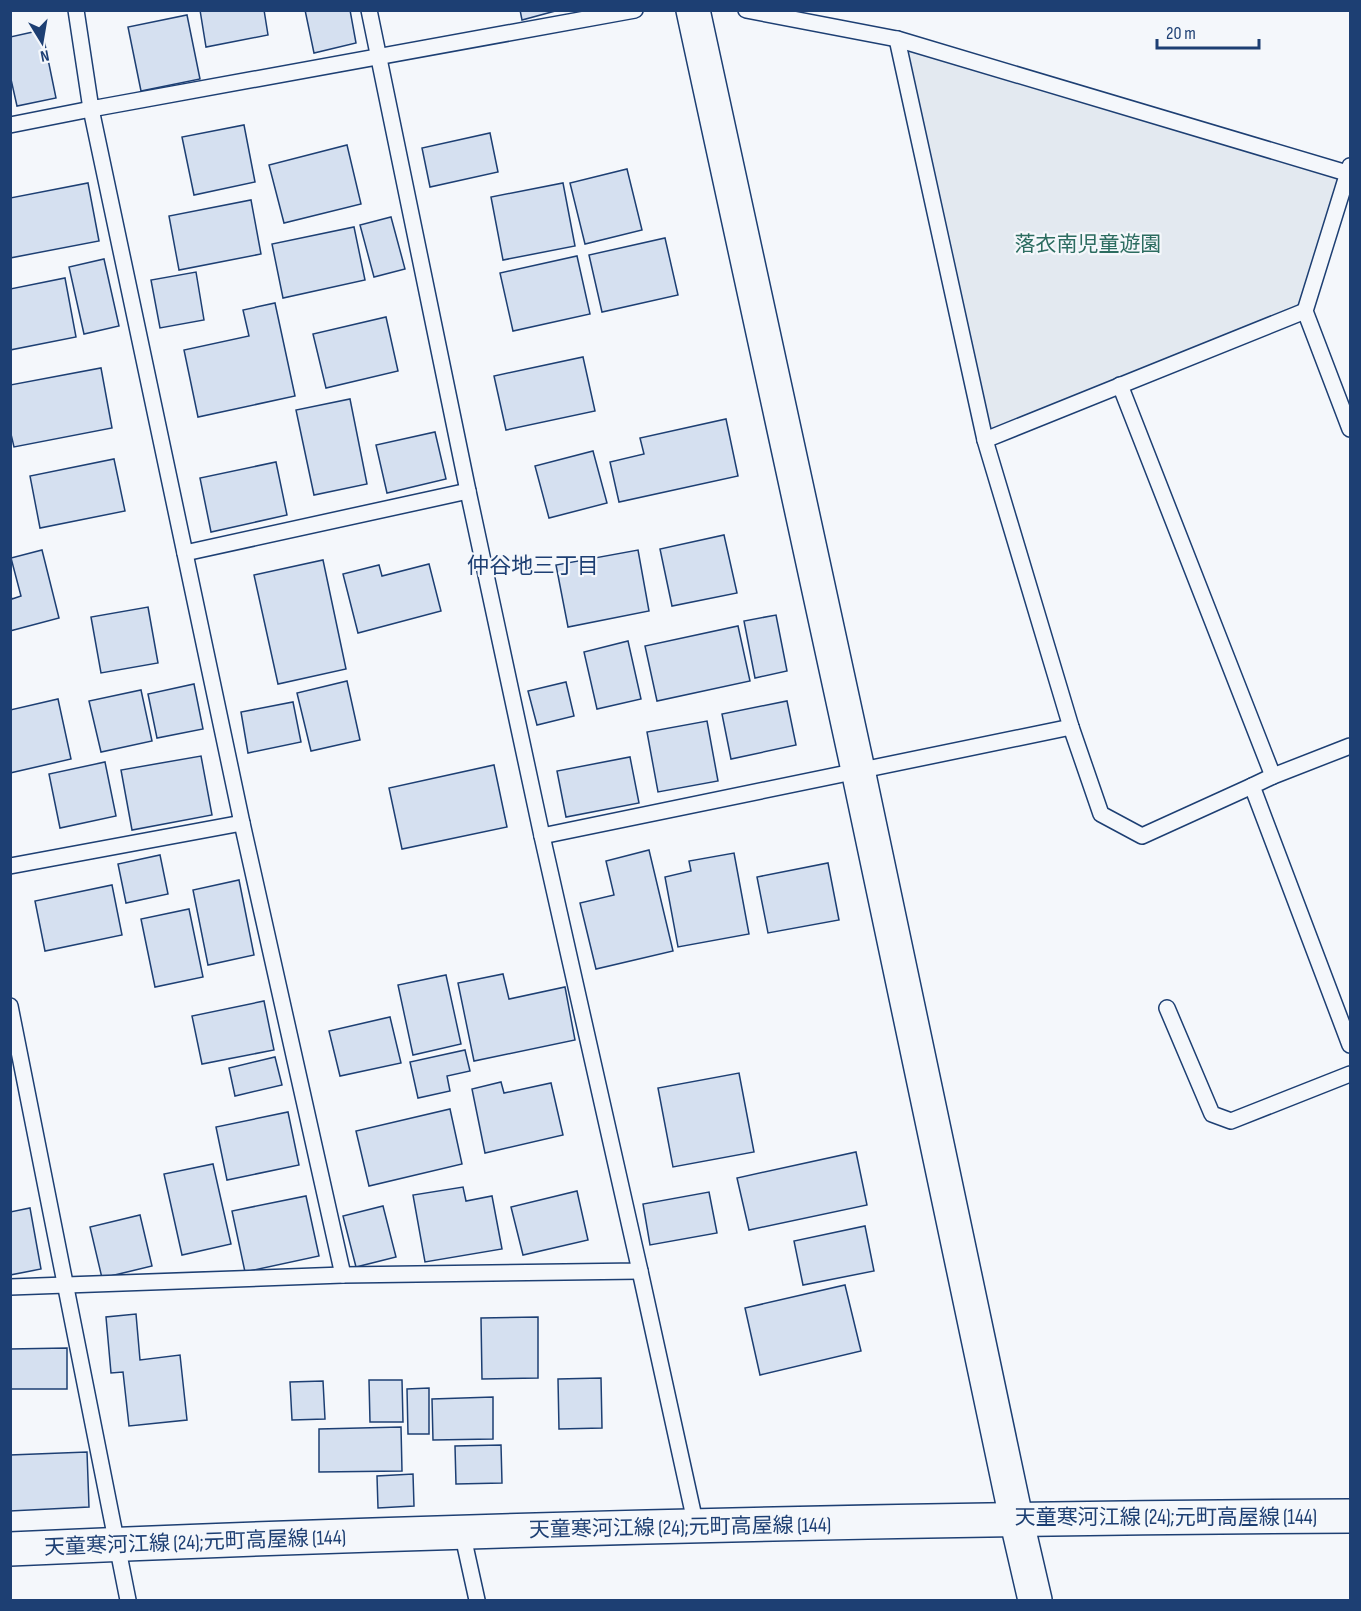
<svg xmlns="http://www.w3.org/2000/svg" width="1361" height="1611" font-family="'Sofia Sans Condensed','Noto Sans JP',sans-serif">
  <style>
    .green { fill: #e3e9f0; stroke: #687fa3; stroke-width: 1.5 }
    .building { fill: #d5e0f0; stroke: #1d3f73; stroke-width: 1.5 }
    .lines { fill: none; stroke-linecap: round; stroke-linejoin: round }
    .lane-casing { stroke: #1d3f73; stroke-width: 18 }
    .secondary-casing { stroke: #1d3f73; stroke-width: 36 }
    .primary-casing { stroke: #1d3f73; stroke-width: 36 }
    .lane { stroke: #f4f7fb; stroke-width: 15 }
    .secondary { stroke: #f4f7fb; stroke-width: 33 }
    .primary { stroke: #f4f7fb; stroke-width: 33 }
    .labels { text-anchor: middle; stroke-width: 4.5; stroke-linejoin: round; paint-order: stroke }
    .park-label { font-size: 21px; fill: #2c6c60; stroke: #f4f7fb }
    .street-label { font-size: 21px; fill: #1d3f73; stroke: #f4f7fb }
    .neighbourhood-label { font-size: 22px; fill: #1d3f73; stroke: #f4f7fb }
  </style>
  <rect width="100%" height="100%" fill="#f4f7fb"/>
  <path class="green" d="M 897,39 L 1348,173 L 1305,311 L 985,440 Z"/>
  <g class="building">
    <path d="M 200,10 L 264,10 L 268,35 L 206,47 Z"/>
    <path d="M 305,10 L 350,10 L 356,43 L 314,53 Z"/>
    <path d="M 520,10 L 559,10 L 522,20 Z"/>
    <path d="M 187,15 L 200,79 L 141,91 L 128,27 Z"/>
    <path d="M 42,30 L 56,98 L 17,106 L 10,75 L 10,37 Z"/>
    <path d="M 244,125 L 255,182 L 194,195 L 182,137 Z"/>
    <path d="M 490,133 L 498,172 L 430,187 L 422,148 Z"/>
    <path d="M 347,145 L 361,204 L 284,223 L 269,165 Z"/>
    <path d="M 627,169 L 642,230 L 585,244 L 570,183 Z"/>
    <path d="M 88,183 L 99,241 L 10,258 L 10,198 Z"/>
    <path d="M 563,183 L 575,246 L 503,260 L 491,197 Z"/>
    <path d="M 251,200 L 261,254 L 179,270 L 169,216 Z"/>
    <path d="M 391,217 L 405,269 L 374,277 L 360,225 Z"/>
    <path d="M 354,227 L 365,280 L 283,298 L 272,244 Z"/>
    <path d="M 665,238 L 678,295 L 602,312 L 589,255 Z"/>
    <path d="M 577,256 L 590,314 L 513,331 L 500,273 Z"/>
    <path d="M 104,259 L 119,326 L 84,334 L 69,267 Z"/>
    <path d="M 196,272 L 204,320 L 160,328 L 151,280 Z"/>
    <path d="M 65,278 L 76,337 L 10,350 L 10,289 Z"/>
    <path d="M 275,303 L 295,396 L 198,417 L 184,350 L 249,336 L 243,310 Z"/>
    <path d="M 386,317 L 398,371 L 326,388 L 313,334 Z"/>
    <path d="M 583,357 L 595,411 L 506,430 L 494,376 Z"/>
    <path d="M 101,368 L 112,428 L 14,447 L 10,430 L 10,385 Z"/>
    <path d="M 350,399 L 367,484 L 314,495 L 296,410 Z"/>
    <path d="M 726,419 L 738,476 L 619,502 L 610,462 L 644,454 L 640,438 Z"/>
    <path d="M 435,432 L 446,479 L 387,493 L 376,445 Z"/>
    <path d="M 593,451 L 607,503 L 549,518 L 535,466 Z"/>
    <path d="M 114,459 L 125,511 L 40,528 L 30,476 Z"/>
    <path d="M 276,462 L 287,515 L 211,532 L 200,478 Z"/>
    <path d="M 724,535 L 737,593 L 672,606 L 660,549 Z"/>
    <path d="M 42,550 L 59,618 L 10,631 L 10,594 L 12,599 L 21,596 L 11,558 Z"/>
    <path d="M 638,550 L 649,611 L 568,627 L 556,565 Z"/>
    <path d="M 323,560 L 346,669 L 278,684 L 254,575 Z"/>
    <path d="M 429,564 L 441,611 L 358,633 L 343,574 L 379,565 L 382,576 Z"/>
    <path d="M 148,607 L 158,663 L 101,673 L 91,617 Z"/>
    <path d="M 776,615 L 787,671 L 755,678 L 744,621 Z"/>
    <path d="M 738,626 L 750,681 L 657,701 L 645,646 Z"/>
    <path d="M 628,641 L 641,699 L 597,709 L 584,652 Z"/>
    <path d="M 347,681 L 360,740 L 311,751 L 297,693 Z"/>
    <path d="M 566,682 L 574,716 L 537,725 L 528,691 Z"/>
    <path d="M 194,684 L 203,729 L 157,738 L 148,694 Z"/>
    <path d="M 141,690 L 152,741 L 101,752 L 89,701 Z"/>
    <path d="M 58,699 L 71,759 L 10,773 L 10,710 Z"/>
    <path d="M 787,701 L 796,745 L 731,759 L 722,714 Z"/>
    <path d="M 293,702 L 301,742 L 248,753 L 241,712 Z"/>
    <path d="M 707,721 L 718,781 L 658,792 L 647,732 Z"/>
    <path d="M 201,756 L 212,815 L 132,830 L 121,770 Z"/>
    <path d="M 630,757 L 639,803 L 566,817 L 557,771 Z"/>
    <path d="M 105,762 L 116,816 L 60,828 L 49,774 Z"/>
    <path d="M 494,765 L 507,827 L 402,849 L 389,788 Z"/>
    <path d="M 649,850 L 673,951 L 596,969 L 580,903 L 614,895 L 606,861 Z"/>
    <path d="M 734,853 L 749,934 L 678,947 L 665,877 L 691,871 L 689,861 Z"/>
    <path d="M 160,855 L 168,894 L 126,903 L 118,864 Z"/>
    <path d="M 828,863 L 839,920 L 768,933 L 757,877 Z"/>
    <path d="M 239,880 L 254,955 L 208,965 L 193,890 Z"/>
    <path d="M 112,885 L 122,935 L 45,951 L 35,901 Z"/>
    <path d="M 189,909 L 203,977 L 155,987 L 141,919 Z"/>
    <path d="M 503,974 L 509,999 L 565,987 L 575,1040 L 474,1061 L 458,983 Z"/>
    <path d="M 446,975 L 461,1044 L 413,1055 L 398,985 Z"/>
    <path d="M 264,1001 L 274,1050 L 202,1064 L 192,1016 Z"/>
    <path d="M 390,1017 L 401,1063 L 340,1076 L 329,1031 Z"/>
    <path d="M 465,1050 L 470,1071 L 447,1076 L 450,1091 L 418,1098 L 410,1062 Z"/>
    <path d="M 275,1057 L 282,1085 L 235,1096 L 229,1068 Z"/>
    <path d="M 739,1073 L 754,1152 L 673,1167 L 658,1088 Z"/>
    <path d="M 501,1082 L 504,1093 L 551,1083 L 563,1135 L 485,1153 L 472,1089 Z"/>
    <path d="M 450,1109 L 462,1164 L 369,1186 L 356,1131 Z"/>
    <path d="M 288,1112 L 299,1165 L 227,1180 L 216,1127 Z"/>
    <path d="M 856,1152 L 867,1205 L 749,1230 L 737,1178 Z"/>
    <path d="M 213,1164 L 231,1244 L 182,1255 L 164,1174 Z"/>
    <path d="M 463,1187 L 466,1201 L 492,1196 L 502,1249 L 425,1262 L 413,1195 Z"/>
    <path d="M 577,1191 L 588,1240 L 523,1255 L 511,1207 Z"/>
    <path d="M 709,1192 L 717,1233 L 650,1245 L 643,1204 Z"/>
    <path d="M 306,1196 L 319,1256 L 245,1272 L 232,1211 Z"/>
    <path d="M 383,1206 L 396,1257 L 356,1267 L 343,1216 Z"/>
    <path d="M 30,1208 L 41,1269 L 10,1275 L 10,1212 Z"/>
    <path d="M 140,1215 L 152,1266 L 102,1278 L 90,1227 Z"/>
    <path d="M 865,1226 L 874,1271 L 803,1285 L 794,1241 Z"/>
    <path d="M 845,1285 L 861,1351 L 760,1375 L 745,1308 Z"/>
    <path d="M 136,1314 L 140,1360 L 180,1355 L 187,1420 L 129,1426 L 123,1372 L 111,1373 L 106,1317 Z"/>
    <path d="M 538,1317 L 538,1378 L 482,1379 L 481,1318 Z"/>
    <path d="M 67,1348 L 67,1389 L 10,1389 L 10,1349 Z"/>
    <path d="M 601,1378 L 602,1428 L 559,1429 L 558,1379 Z"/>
    <path d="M 369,1380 L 402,1380 L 403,1422 L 370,1422 Z"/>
    <path d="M 323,1381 L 325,1419 L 292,1420 L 290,1382 Z"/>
    <path d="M 429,1388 L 429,1434 L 408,1434 L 407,1389 Z"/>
    <path d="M 493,1397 L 493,1439 L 433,1440 L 432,1399 Z"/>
    <path d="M 401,1427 L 402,1471 L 319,1472 L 319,1429 Z"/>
    <path d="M 501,1445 L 502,1483 L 456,1484 L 455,1446 Z"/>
    <path d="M 87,1452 L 89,1507 L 10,1511 L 10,1455 Z"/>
    <path d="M 413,1474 L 414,1506 L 378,1508 L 377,1476 Z"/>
  </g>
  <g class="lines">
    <defs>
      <g id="lane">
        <path d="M 76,10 L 91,109 L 635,10"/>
        <path d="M 746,10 L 897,39 L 1350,174"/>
        <path d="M 897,39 L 985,440 L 1071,727 L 1101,814 L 1142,836 L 1252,786"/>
        <path d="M 10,125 L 91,109 L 242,823 L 343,1275"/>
        <path d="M 1350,166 L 1305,311 L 1350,429"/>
        <path d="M 1120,385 L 1273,776"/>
        <path d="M 985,440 L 1305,311"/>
        <path d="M 185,553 L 468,491"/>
        <path d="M 1350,746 L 1273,776 L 1252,786 L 1350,1045"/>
        <path d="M 542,836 L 1071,727"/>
        <path d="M 10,866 L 242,823"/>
        <path d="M 10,1006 L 128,1600"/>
        <path d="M 1167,1008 L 1212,1114 L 1231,1121 L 1350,1074"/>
        <path d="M 640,1271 L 696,1526"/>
        <path d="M 10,1287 L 343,1275 L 640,1271 L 542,836 L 468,491 L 369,10"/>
        <path d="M 462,1532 L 477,1600"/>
      </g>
      <path id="secondary" d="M 693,10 L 858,770 L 1016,1518 L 1035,1600"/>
      <path id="primary" d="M 10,1549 C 457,1529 904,1519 1350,1516"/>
    </defs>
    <use href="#lane" class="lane-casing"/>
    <use href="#secondary" class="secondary-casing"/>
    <use href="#primary" class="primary-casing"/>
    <use href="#lane" class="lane"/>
    <use href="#secondary" class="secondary"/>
    <use href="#primary" class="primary"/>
  </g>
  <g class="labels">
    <g class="park-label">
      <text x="1088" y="251">落衣南児童遊園</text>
    </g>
    <g class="street-label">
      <text x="1166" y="1524">天童寒河江線 (24);元町高屋線 (144)</text>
      <text transform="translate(680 1527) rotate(-1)" y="7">天童寒河江線 (24);元町高屋線 (144)</text>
      <text transform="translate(195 1542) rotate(-2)" y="7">天童寒河江線 (24);元町高屋線 (144)</text>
    </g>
    <g class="neighbourhood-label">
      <text x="533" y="573">仲谷地三丁目</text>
    </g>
  </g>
  <rect width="1361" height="1611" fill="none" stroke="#1d3f73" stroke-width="24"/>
  <g transform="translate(42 42) rotate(169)" stroke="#f4f7fb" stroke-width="4.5" paint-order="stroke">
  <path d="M0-4.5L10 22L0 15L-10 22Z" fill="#1d3f73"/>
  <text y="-9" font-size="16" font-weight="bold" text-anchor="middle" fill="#1d3f73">N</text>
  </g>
  <path d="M1157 39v9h102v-9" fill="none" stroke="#1d3f73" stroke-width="3"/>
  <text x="1166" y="39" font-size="18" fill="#1d3f73" stroke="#f4f7fb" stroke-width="4.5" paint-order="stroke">20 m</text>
</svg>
